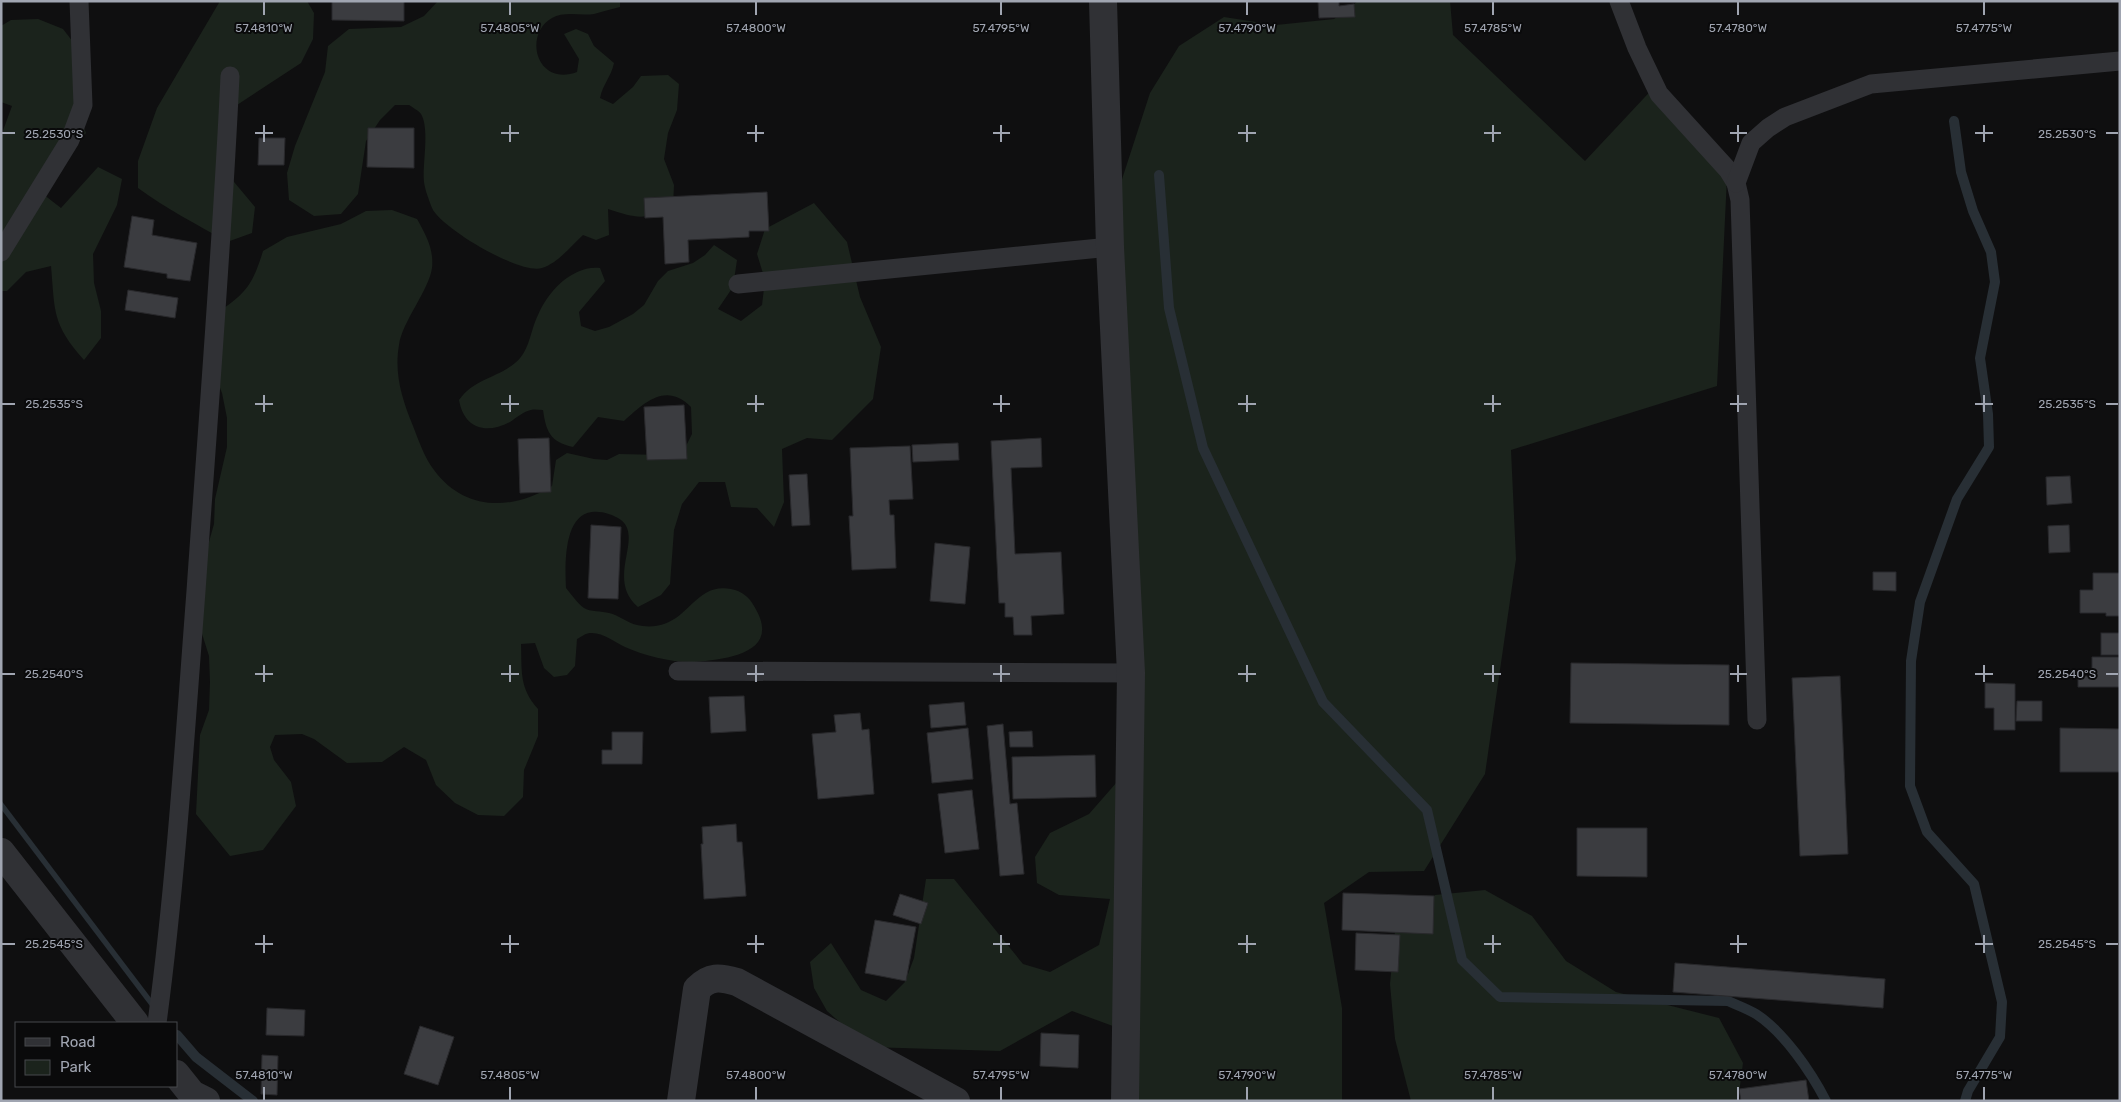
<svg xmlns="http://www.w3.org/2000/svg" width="2121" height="1102" font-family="Rubik,sans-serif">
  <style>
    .green { fill: #1b231c }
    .water { fill: #282f35 }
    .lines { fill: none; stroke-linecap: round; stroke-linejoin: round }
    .stream { stroke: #282f35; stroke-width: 10 }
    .building { fill: #3b3c40; stroke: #29292c }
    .lane { stroke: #303135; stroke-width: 19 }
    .street { stroke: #303135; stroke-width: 28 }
    .ticks { fill: none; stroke: #a0a5b1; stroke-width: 2 }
    .ticks-label { font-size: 12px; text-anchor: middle; fill: #a0a5b1; stroke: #0a0a0b; stroke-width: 4; stroke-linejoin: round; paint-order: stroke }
  </style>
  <rect width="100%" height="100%" fill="#0f0f10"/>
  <g class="green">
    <path d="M 220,1 L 307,1 L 314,13 L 313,39 L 301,63 L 237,105 L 219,164 L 255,207 L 252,233 L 227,242 C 197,224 166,209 138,188 L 138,161 L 157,108 Z"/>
    <path d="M 438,1 L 620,1 L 620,7 C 611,9 602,12 594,14 C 580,16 564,11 552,18 C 523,34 536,87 577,72 L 579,59 L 564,34 L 576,29 L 588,34 L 594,46 L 614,63 C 611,77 603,84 600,98 L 613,104 L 633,87 L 641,76 L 668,75 L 679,84 L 677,110 L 668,133 L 664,159 L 674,185 L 673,207 C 643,220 639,219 608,209 L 609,235 L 596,240 L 583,235 C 571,246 558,263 542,268 C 520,275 441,228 432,208 C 429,200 425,190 424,182 C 422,165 430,129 421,114 C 419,111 412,107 409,105 L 395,105 L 380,120 L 366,141 L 358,194 L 341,214 L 314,216 L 289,200 L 287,173 L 295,146 L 325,72 L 328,46 L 349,29 L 401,27 L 424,16 Z"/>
    <path d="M 1358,1 L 1450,1 L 1453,35 L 1585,161 L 1659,82 L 1727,177 L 1717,386 L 1511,450 L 1516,559 L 1485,774 L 1424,871 L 1369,872 L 1324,903 L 1342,1008 L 1342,1101 L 1128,1101 L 1121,1029 L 1072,1011 L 1000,1051 L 868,1047 L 827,1011 L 814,988 L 810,962 L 831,943 L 861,990 L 886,1001 L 905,982 L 914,958 L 926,879 L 954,879 L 1023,964 L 1050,972 L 1099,945 L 1110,899 L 1059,895 L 1037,883 L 1035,857 L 1050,833 L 1089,814 L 1124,774 L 1100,247 L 1150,93 L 1179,46 L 1224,17 L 1276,25 L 1334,19 Z"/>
    <path d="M 38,19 L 63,29 L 80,51 L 76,108 L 86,133 L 39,191 L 61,208 L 98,167 L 122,179 L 117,205 L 93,254 L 94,283 L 101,311 L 101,338 L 84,360 C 52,324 55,312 51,266 L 26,272 L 7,291 L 1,291 L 1,136 L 12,106 L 1,102 L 1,26 L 11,20 Z"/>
    <path d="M 814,203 L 847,242 L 860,297 L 881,347 L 873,399 L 832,440 L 807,438 L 782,449 L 784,502 L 774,527 L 757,508 L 731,507 L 725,482 L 699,482 L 682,504 L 674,530 L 670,584 L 661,595 L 638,607 C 605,579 644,538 621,520 C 612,514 602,511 592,512 C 563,515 565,567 566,588 C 572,595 577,603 584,608 C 590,612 602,611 609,613 C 619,615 627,623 637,625 C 645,627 656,627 664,624 C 691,615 698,583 731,589 C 742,591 749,597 754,606 C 783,653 728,659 695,662 C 674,663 645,656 625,647 C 614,642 603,632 590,633 C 586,633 581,637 577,639 L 575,666 L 567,675 L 554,677 L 544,668 L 535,643 L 521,644 C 522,671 519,688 538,709 L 538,736 L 524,770 L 523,797 L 504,816 L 478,815 L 455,803 L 436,785 L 426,760 L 404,747 L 382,762 L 347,763 L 314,739 L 302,734 L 275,735 L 270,747 L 274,760 L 291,782 L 296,806 L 263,850 L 230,856 L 196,814 L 200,735 L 209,710 L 210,682 L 209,656 L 192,602 L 214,524 L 215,499 L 227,447 L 227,418 L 222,393 L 212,368 L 214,315 C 245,294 252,287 263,251 L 287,237 L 341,224 L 366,211 L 392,210 L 417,219 C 426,235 434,249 432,268 C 429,290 402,322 399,345 C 394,374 402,399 413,426 C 419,441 424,457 434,470 C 464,511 512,511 552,486 L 556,460 L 567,453 L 594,459 L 607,460 L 619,454 L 662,455 L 686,446 L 692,434 L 691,407 C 666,382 645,402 624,421 L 598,417 L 573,447 C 550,442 546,431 543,410 C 539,410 535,409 531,410 C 524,411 516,418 510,422 C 485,435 464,428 459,400 C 475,378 495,379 515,363 C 530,351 530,331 538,315 C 548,291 573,265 600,268 L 605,281 L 579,312 L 581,326 L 595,331 L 609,327 L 633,314 L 644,305 L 658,281 L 668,271 L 693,263 L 705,255 L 714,245 L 737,260 L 733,287 L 718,309 L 741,321 L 762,305 L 765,280 L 757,254 L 765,229 Z"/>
    <path d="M 1485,890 L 1532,916 L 1566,961 L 1616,992 L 1719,1018 L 1743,1063 L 1738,1101 L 1411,1101 L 1395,1039 L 1390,984 L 1395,931 L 1435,895 Z"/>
  </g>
  <path class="water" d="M 1,800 L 154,1002 L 150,1006 L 1,809 Z"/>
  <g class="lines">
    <g class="stream">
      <path d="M 1954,121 L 1961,172 L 1973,211 L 1991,252 L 1995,282 L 1980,358 L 1988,414 L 1989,447 L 1957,499 L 1920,602 L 1911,661 L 1910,786 L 1927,832 L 1974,884 L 2002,1002 L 2000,1037 L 1968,1091 L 1965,1101"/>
      <path d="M 1159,175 L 1169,308 L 1203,448 L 1323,702 L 1427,810 L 1462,960 L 1500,997 L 1728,1001 C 1737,1005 1748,1009 1756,1014 C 1784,1032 1811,1072 1826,1101"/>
      <path d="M 177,1035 L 196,1057 L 253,1101"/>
    </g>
  </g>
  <g class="building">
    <path d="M 332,1 L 404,1 L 404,21 L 332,20 Z"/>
    <path d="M 1318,1 L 1339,1 L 1339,6 L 1354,4 L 1355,17 L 1319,18 Z"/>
    <path d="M 368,128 L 414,128 L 414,168 L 367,167 Z"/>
    <path d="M 259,138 L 285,138 L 284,165 L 258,165 Z"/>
    <path d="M 767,192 L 769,231 L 749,231 L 749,237 L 688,240 L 689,262 L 665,264 L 663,217 L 645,218 L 644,198 Z"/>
    <path d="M 132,216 L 154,220 L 152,235 L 197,243 L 190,281 L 167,278 L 167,274 L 124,267 Z"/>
    <path d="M 128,290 L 178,298 L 175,318 L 125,310 Z"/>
    <path d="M 684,405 L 687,459 L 647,460 L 644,407 Z"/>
    <path d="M 549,438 L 551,492 L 520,493 L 518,439 Z"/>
    <path d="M 1041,438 L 1042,467 L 1011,468 L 1015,554 L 1061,552 L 1064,614 L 1031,616 L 1032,635 L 1014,635 L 1013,617 L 1005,617 L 1005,603 L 999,603 L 991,441 Z"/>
    <path d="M 958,443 L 959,460 L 913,462 L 912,445 Z"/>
    <path d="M 910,446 L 913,499 L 889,500 L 890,515 L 894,515 L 896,568 L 852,570 L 849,516 L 853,516 L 850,448 Z"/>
    <path d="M 807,474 L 810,525 L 792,526 L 789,475 Z"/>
    <path d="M 2070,476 L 2072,503 L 2047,505 L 2046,477 Z"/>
    <path d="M 591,525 L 621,527 L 618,599 L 588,598 Z"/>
    <path d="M 2069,525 L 2070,552 L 2049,553 L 2048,526 Z"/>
    <path d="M 935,543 L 970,547 L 965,604 L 930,601 Z"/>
    <path d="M 1873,572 L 1896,572 L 1896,591 L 1873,590 Z"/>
    <path d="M 2093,573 L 2120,573 L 2120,616 L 2106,616 L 2106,613 L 2080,613 L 2080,590 L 2093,590 Z"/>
    <rect x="2101" y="633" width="19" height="22"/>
    <path d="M 2092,657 L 2120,657 L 2120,687 L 2078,687 L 2078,676 L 2092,676 Z"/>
    <path d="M 1571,663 L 1729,665 L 1729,725 L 1570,723 Z"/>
    <path d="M 1840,676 L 1848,854 L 1800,856 L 1792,678 Z"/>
    <path d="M 1985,683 L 2015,684 L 2015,730 L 1994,730 L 1994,708 L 1985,708 Z"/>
    <path d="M 744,696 L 746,731 L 711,733 L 709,697 Z"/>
    <path d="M 2017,701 L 2042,701 L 2042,721 L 2016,721 Z"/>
    <path d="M 964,702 L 966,725 L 931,728 L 929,705 Z"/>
    <path d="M 860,713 L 862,730 L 869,729 L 874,794 L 818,799 L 812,734 L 836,732 L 834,715 Z"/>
    <path d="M 1003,724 L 1010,804 L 1017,803 L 1024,874 L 1000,876 L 987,726 Z"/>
    <path d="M 968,728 L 973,779 L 932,783 L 927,733 Z"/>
    <path d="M 2060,728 L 2120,729 L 2120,772 L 2060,772 Z"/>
    <path d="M 1032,731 L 1033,747 L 1010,747 L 1009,732 Z"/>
    <path d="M 612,732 L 643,732 L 642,764 L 602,764 L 602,750 L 612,750 Z"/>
    <path d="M 1095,755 L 1096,797 L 1013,799 L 1012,757 Z"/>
    <path d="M 972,790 L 979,849 L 945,853 L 938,794 Z"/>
    <path d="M 736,824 L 737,842 L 742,842 L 746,896 L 704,899 L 701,844 L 703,844 L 702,827 Z"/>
    <path d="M 1577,828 L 1647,828 L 1647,877 L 1577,876 Z"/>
    <path d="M 1343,893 L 1434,896 L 1433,934 L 1342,930 Z"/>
    <path d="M 900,894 L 928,903 L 921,924 L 893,915 Z"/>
    <path d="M 875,920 L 916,927 L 906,981 L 865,973 Z"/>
    <path d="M 1356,933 L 1400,935 L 1398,972 L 1355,970 Z"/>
    <path d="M 1675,963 L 1885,979 L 1883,1008 L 1673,992 Z"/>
    <path d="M 267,1008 L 305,1010 L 304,1036 L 266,1035 Z"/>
    <path d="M 420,1026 L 454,1037 L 438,1085 L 404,1074 Z"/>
    <path d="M 1041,1033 L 1079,1035 L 1078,1068 L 1040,1066 Z"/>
    <path d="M 262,1055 L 278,1056 L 277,1095 L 261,1094 Z"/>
    <path d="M 1806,1080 L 1809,1101 L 1741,1101 L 1739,1089 Z"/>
  </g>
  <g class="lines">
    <g class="lane">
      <path d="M 1619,1 L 1637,48 L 1659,94 L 1728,170 L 1736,183 L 1740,200 L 1757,720"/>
      <path d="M 1736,183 L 1751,143 L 1768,128 L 1785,117 L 1871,84 L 2120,61"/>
      <path d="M 1,252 L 70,140 L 83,105 L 79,1"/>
      <path d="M 738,284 L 1110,247"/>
      <path d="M 678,671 L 1131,673"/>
      <path d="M 157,1023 C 176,880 185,735 196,591 C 208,419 222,248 230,76"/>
    </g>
    <g class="street">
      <path d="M 1103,1 L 1110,247 L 1131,673 L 1125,1101"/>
      <path d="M 1,852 L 135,1023"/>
      <path d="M 176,1074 L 192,1094 L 206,1101"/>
      <path d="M 681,1101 L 697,989 C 710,976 719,977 737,982 L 956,1101"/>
    </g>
  </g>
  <path class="ticks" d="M 264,2 L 264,15M 510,2 L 510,15M 756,2 L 756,15M 1001,2 L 1001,15M 1247,2 L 1247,15M 1493,2 L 1493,15M 1738,2 L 1738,15M 1984,2 L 1984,15M 264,125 L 264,142M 510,125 L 510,142M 756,125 L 756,142M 1001,125 L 1001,142M 1247,125 L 1247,142M 1493,125 L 1493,142M 1738,125 L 1738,142M 1984,125 L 1984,142M 2,133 L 15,133M 255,133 L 273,133M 501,133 L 519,133M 747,133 L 764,133M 993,133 L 1010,133M 1238,133 L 1256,133M 1484,133 L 1501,133M 1730,133 L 1747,133M 1975,133 L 1993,133M 2106,133 L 2118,133M 264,395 L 264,412M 510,395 L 510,412M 756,395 L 756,412M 1001,395 L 1001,412M 1247,395 L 1247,412M 1493,395 L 1493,412M 1738,395 L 1738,412M 1984,395 L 1984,412M 2,404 L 15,404M 255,404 L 273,404M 501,404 L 519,404M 747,404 L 764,404M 993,404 L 1010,404M 1238,404 L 1256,404M 1484,404 L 1501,404M 1730,404 L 1747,404M 1975,404 L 1993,404M 2106,404 L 2118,404M 264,665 L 264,682M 510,665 L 510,682M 756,665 L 756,682M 1001,665 L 1001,682M 1247,665 L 1247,682M 1493,665 L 1493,682M 1738,665 L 1738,682M 1984,665 L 1984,682M 2,674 L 15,674M 255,674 L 273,674M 501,674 L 519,674M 747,674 L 764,674M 993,674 L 1010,674M 1238,674 L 1256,674M 1484,674 L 1501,674M 1730,674 L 1747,674M 1975,674 L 1993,674M 2106,674 L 2118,674M 264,935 L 264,953M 510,935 L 510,953M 756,935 L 756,953M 1001,935 L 1001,953M 1247,935 L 1247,953M 1493,935 L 1493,953M 1738,935 L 1738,953M 1984,935 L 1984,953M 2,944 L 15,944M 255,944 L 273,944M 501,944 L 519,944M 747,944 L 764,944M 993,944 L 1010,944M 1238,944 L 1256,944M 1484,944 L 1501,944M 1730,944 L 1747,944M 1975,944 L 1993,944M 2106,944 L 2118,944M 264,1087 L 264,1100M 510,1087 L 510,1100M 756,1087 L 756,1100M 1001,1087 L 1001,1100M 1247,1087 L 1247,1100M 1493,1087 L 1493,1100M 1738,1087 L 1738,1100M 1984,1087 L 1984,1100"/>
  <g class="ticks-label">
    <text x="264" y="32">57.4810°W</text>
    <text x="510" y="32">57.4805°W</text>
    <text x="756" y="32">57.4800°W</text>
    <text x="1001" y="32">57.4795°W</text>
    <text x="1247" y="32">57.4790°W</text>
    <text x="1493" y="32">57.4785°W</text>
    <text x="1738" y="32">57.4780°W</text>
    <text x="1984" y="32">57.4775°W</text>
    <text x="54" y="138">25.2530°S</text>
    <text x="2067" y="138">25.2530°S</text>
    <text x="54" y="408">25.2535°S</text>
    <text x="2067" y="408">25.2535°S</text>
    <text x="54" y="678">25.2540°S</text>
    <text x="2067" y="678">25.2540°S</text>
    <text x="54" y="948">25.2545°S</text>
    <text x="2067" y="948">25.2545°S</text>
    <text x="264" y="1079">57.4810°W</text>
    <text x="510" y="1079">57.4805°W</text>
    <text x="756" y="1079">57.4800°W</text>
    <text x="1001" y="1079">57.4795°W</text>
    <text x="1247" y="1079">57.4790°W</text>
    <text x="1493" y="1079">57.4785°W</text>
    <text x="1738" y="1079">57.4780°W</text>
    <text x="1984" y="1079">57.4775°W</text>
  </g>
  <rect width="2121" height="1102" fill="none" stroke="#a0a5b1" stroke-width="5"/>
  <rect x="15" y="1022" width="162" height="65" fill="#0a0a0b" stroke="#46484d"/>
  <rect x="25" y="1038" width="25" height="8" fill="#303135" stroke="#46484d"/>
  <text x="60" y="1047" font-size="15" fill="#a0a5b1">Road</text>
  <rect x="25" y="1060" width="25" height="15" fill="#1b231c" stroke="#46484d"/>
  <text x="60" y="1072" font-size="15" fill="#a0a5b1">Park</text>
</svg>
